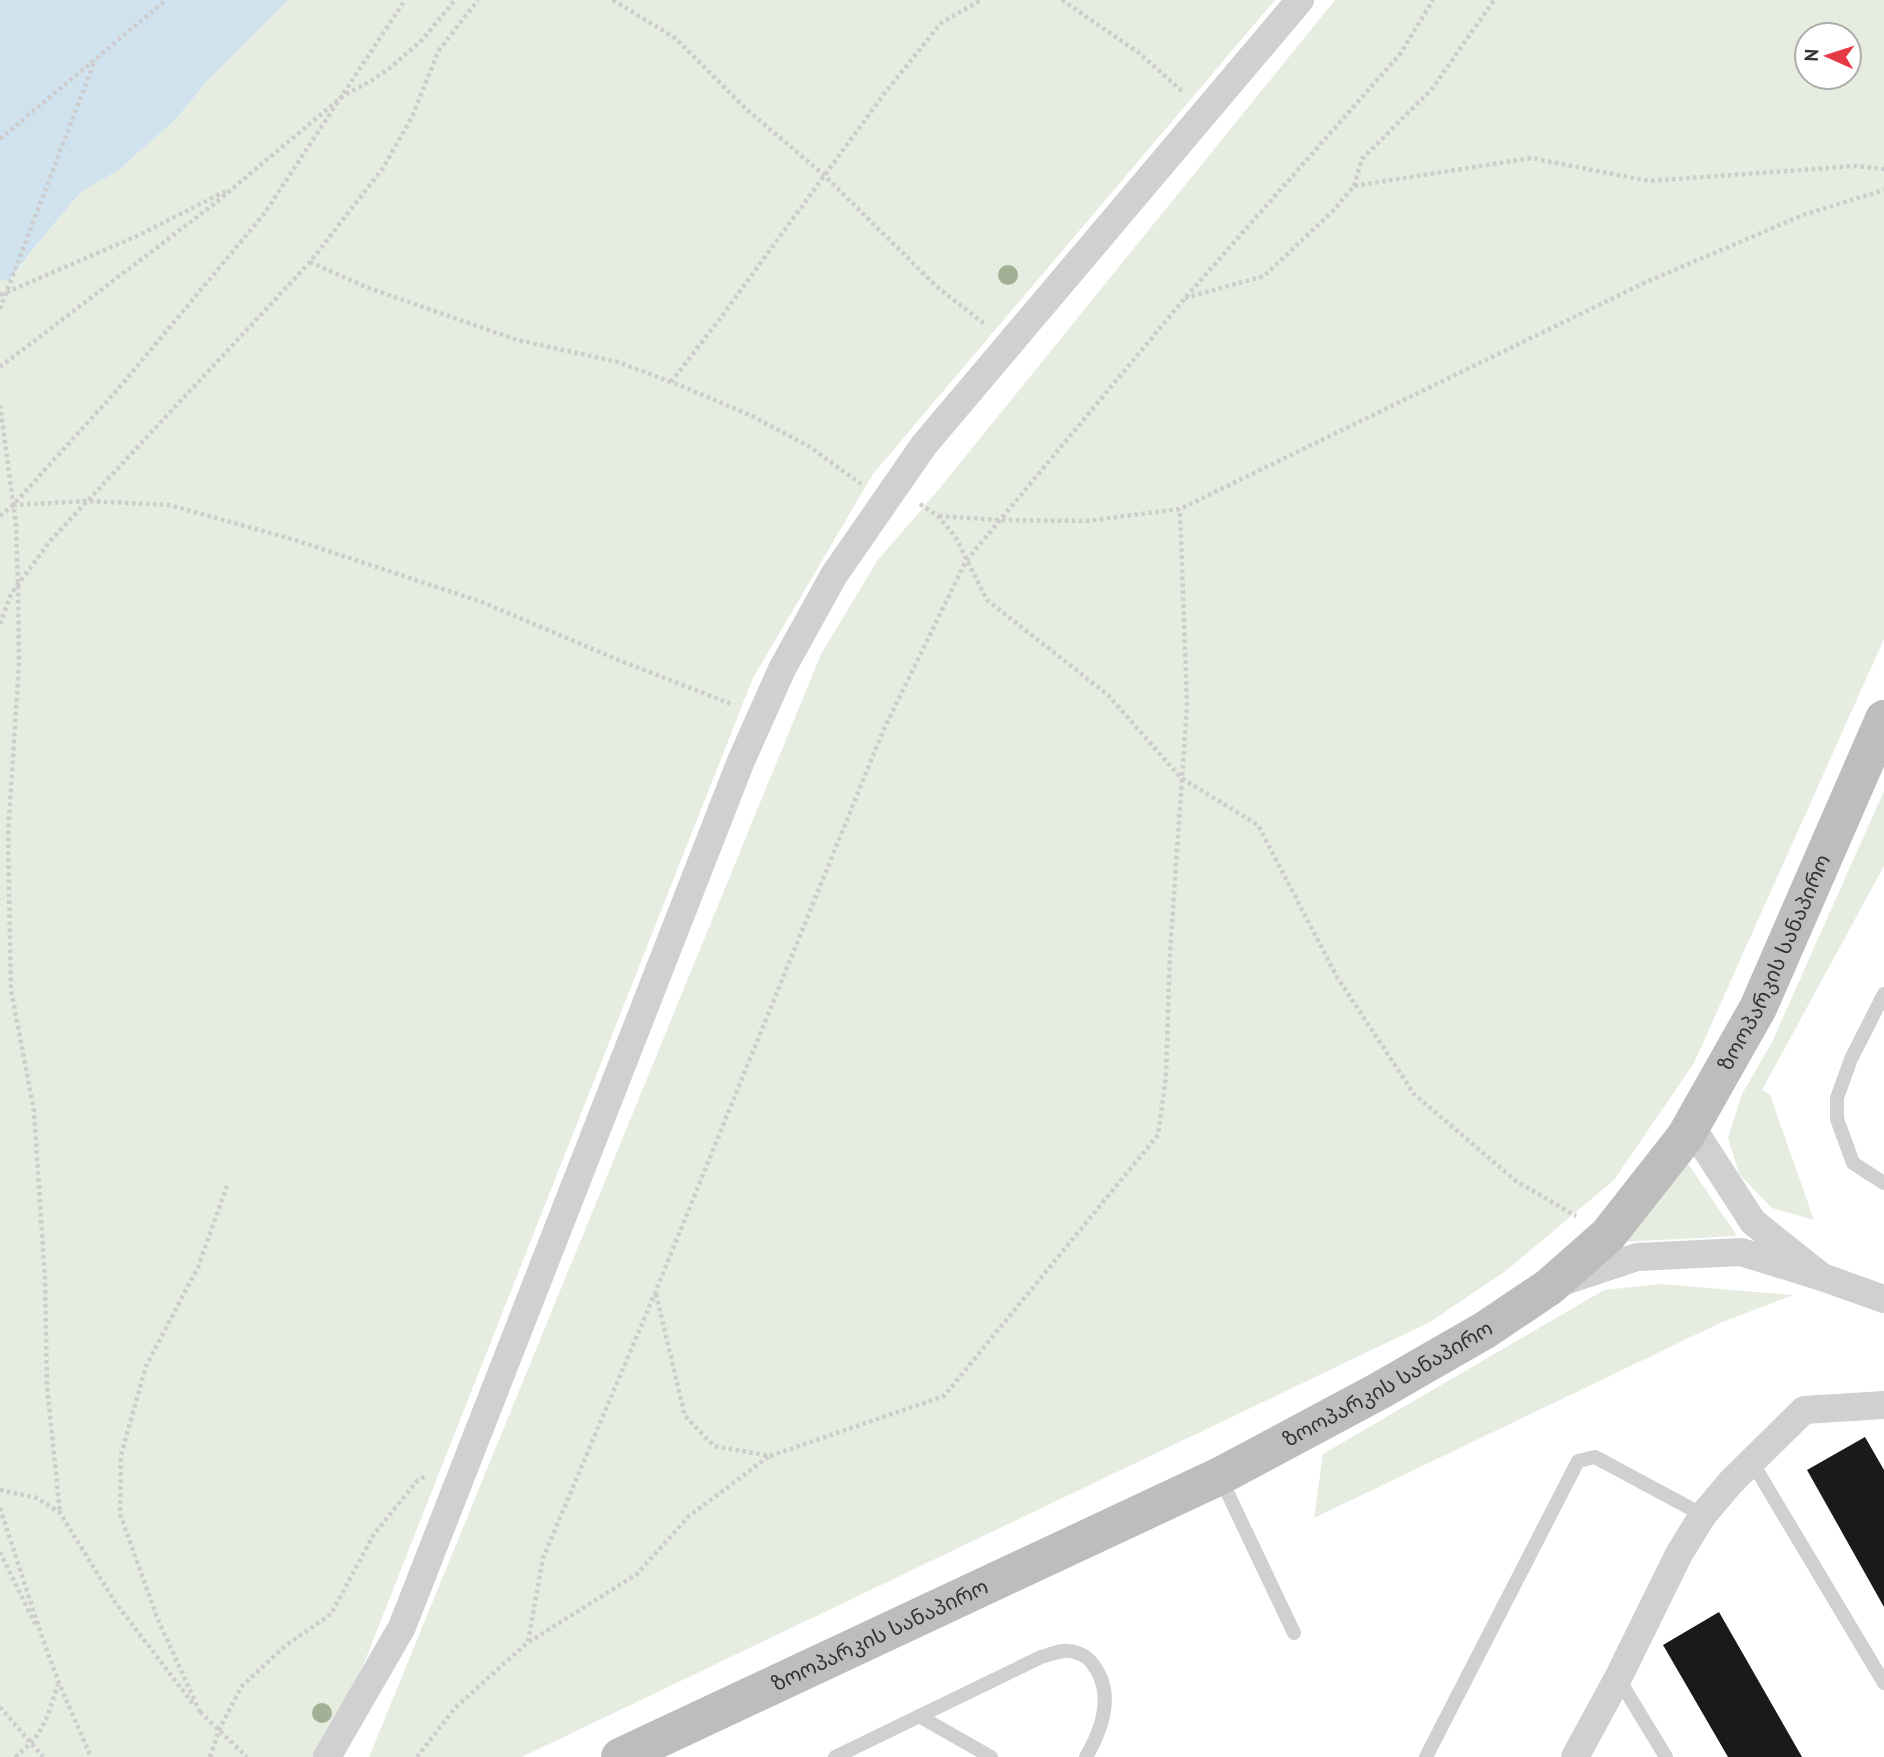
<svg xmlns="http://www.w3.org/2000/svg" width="1884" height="1757" font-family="'PT Sans','Noto Sans Georgian',sans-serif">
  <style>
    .green { fill: #e6ecdf; fill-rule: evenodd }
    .water { fill: #cfe2ee }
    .building { fill: #1a1a1a }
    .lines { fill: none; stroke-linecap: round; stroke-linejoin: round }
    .path { stroke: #cdcdcd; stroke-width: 4.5; stroke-dasharray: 3.5 3.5; stroke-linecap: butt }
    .lane { stroke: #d0d0d0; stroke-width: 14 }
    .street { stroke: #d0d0d0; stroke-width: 28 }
    .secondary { stroke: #bdbdbd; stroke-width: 38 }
    .tree { fill: #a2b095 }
    .labels { text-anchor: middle; stroke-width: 7; stroke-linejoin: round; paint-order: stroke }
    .street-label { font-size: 21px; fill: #333; stroke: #fff }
  </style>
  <rect width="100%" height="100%" fill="#fff"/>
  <g class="green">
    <path d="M 288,0 L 1275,0 L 873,474 L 753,678 L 327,1757 L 0,1757 L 0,280 L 11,280 L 37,244 L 80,193 L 120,169 L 176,119 L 209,79 Z"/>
    <path d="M 1335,0 L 1884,0 L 1884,639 L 1694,1063 L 1614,1180 L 1507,1270 L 1430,1322 L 522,1757 L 369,1757 L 821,654 L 877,561 L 939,489 ZM 1807,35 L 1849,35 L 1849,77 L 1807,77 Z"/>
    <path d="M 1884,791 L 1884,866 L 1762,1090 L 1770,1095 L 1814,1220 L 1772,1208 L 1739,1174 L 1728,1138 L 1742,1094 L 1772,1042 Z"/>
    <path d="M 1687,1162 L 1737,1236 L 1623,1242 Z"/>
    <path d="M 1661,1284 L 1793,1295 L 1720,1323 L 1314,1518 L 1323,1454 L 1604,1290 Z"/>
  </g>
  <path class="water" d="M 0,0 L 288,0 L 209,79 L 176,119 L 120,169 L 80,193 L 37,244 L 10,280 L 0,280 Z"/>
  <g class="building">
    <path d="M 1865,1437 L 1884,1470 L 1884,1607 L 1807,1470 Z"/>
    <path d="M 1719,1612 L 1802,1757 L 1728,1757 L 1663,1645 Z"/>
  </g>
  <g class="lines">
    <g class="path">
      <path d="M 613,0 L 675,38 L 746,109 L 824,175 L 937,287 L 986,325"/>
      <path d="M 1062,0 L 1139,53 L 1183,92"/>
      <path d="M 0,139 L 166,0"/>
      <path d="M 1354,186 L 1362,159 L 1432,89 L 1494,0"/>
      <path d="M 310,262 L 366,287 L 517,340 L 618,362 L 689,389 L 752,416 L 810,447 L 861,484"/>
      <path d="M 0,295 L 137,236 L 228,190"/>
      <path d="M 1185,298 L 1264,276 L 1332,212 L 1354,186 L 1531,158 L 1649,181 L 1855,166 L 1884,169"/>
      <path d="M 0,309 L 95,60"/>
      <path d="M 0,367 L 214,204 L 344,95 L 371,81 L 390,68 L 422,40 L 455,0"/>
      <path d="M 671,382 L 719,320 L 884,94 L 941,23 L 981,0"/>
      <path d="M 0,405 L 16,525 L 18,584 L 19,663 L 8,836 L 11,990 L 34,1111 L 45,1279 L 47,1386 L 60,1513"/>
      <path d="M 920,504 L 938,516 L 955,536 L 987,600 L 1108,695 L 1181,778 L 1258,825 L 1337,977 L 1414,1094 L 1516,1181 L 1576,1216"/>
      <path d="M 13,505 L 89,501 L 169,505 L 295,540 L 482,602 L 616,659 L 734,705"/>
      <path d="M 0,516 L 13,505 L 119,388 L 264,214 L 405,0"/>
      <path d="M 939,516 L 999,520 L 1086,521 L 1180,509 L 1644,283 L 1803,215 L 1884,190"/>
      <path d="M 0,624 L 11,594 L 51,540 L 310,262 L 383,168 L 412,117 L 439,50 L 478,0"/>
      <path d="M 656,1294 L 685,1416 L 714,1446 L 770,1456 L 944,1396 L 1158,1135 L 1166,1077 L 1170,953 L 1187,705 L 1180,509"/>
      <path d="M 0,1490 L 37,1498 L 60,1513 L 115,1602 L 194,1705"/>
      <path d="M 0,1508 L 43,1640 L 59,1683 L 91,1757"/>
      <path d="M 0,1552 L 35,1624"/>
      <path d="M 529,1642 L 637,1574 L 688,1517 L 769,1456"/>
      <path d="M 0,1707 L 43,1757"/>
      <path d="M 200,1712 L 158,1620 L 120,1514 L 121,1455 L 146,1366 L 198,1267 L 227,1186"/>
      <path d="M 200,1712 L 247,1757"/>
      <path d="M 15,1757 C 45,1733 46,1720 58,1684"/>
      <path d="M 210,1757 L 219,1730 L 241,1687 L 285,1646 L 331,1614 L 374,1534 L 417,1481 L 427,1475"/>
      <path d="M 417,1757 L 455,1708 L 528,1642 L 543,1558 L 655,1293 L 883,731 L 966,561 L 1185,298 L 1400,54 L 1433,0"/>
    </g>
    <g class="lane">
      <path d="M 1884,994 L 1851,1059 L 1837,1098 L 1837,1119 L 1853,1163 L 1884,1183"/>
      <path d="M 1752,1462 L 1884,1683"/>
      <path d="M 1220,1477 L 1294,1633"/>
      <path d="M 1618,1678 L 1666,1757"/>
      <path d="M 919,1716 L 991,1757"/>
      <path d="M 835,1757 L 1041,1657 C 1048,1655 1056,1652 1063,1651 C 1074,1650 1086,1655 1092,1663 C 1115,1692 1103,1728 1086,1757"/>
      <path d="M 1426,1757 L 1578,1461 L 1595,1457 L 1703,1515"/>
    </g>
    <g class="street">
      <path d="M 1822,1277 L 1884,1299"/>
      <path d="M 1562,1282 L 1637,1257 L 1741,1252 L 1822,1277 L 1753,1222 L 1691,1126"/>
      <path d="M 327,1757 L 402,1627 L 741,761 L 782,669 L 834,575 L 924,445 L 1300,0"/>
      <path d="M 1575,1757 L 1618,1678 L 1679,1554 L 1703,1515 L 1731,1482 L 1804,1410 L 1884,1405"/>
    </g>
    <path class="secondary" id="s1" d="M 620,1757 L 1220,1476 L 1379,1391 L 1485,1330 L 1549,1287 L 1608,1235 L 1685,1137 L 1758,1008 L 1884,719"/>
  </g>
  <g class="tree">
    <circle cx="1008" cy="275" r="10"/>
    <circle cx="322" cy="1713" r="10"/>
  </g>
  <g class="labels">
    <g class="street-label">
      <text dy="7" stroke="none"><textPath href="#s1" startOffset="1442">ზოოპარკის სანაპირო</textPath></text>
      <text dy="7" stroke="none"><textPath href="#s1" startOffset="854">ზოოპარკის სანაპირო</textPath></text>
      <text dy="7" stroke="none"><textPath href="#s1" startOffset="287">ზოოპარკის სანაპირო</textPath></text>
    </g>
  </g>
  <g transform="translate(1828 56) rotate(273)"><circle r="33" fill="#ffffff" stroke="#adadad" stroke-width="2"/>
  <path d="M0-5L12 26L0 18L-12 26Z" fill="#e63946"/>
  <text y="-10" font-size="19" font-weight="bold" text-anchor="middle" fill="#333333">N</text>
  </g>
</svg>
